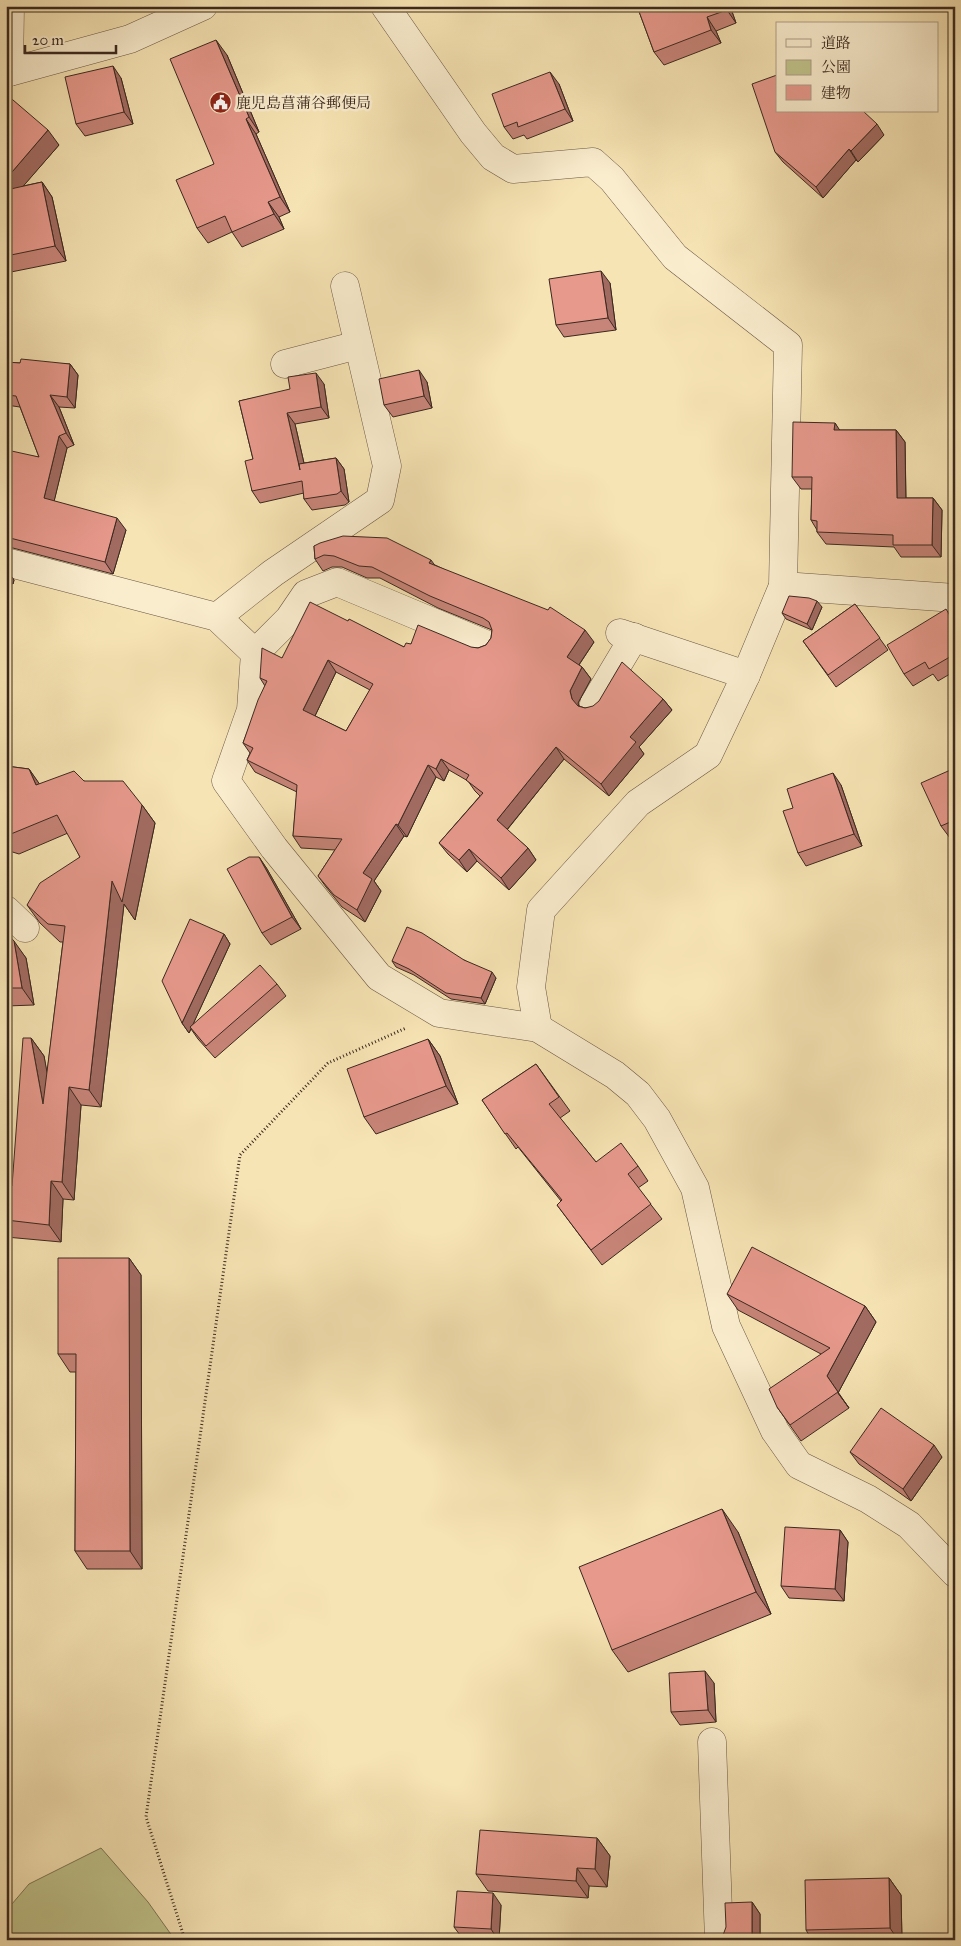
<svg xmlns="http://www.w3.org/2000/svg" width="961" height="1946" font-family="'IM FELL Great Primer','Noto Serif JP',serif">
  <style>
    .green { fill: #c0c38b; stroke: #7d7655 }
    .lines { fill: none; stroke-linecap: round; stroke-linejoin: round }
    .minor-casing { stroke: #695744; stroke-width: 29 }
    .tertiary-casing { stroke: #695744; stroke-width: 29 }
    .path { stroke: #3a281f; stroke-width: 3; stroke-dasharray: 1 2.5; stroke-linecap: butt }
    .minor { stroke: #faedce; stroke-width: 28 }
    .tertiary { stroke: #faedce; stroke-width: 28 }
    .wall { fill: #c78478; stroke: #3a281f; fill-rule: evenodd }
    .shaded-wall { fill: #a26b62; stroke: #3a281f }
    .building { fill: #e7998c; stroke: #3a281f; fill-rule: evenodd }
    .labels { text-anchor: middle; stroke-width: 5; stroke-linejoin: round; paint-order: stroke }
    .poi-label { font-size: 15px; fill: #3a281f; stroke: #faedce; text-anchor: start }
  </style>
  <rect width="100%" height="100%" fill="#f7e4b4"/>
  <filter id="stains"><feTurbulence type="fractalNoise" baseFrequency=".004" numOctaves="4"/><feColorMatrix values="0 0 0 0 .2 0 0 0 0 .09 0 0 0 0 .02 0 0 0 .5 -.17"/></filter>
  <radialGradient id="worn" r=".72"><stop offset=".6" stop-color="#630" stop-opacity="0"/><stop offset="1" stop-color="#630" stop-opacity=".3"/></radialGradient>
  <path class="green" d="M 101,1848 L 148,1902 L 175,1940 L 6,1940 L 6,1911 L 29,1884 Z"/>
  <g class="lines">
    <defs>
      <g id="minor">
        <path d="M 385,6 L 473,133 L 493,157 L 513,169 L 593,162 L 612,179 L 675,257 L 788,345 L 783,586 L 746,675 L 708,755 L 638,803 L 541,910 L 531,987 L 538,1028"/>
        <path d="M 9,72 L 10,6"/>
        <path d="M 285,364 L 358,345"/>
        <path d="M 6,562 L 217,617 L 255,653 L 251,710 L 226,781 L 274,848 L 379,977 L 439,1013 L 538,1028 L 615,1075 L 638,1094 L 657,1119 L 695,1188 L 726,1326 L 775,1431 L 799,1465 L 868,1499 L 909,1525 L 955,1573"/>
        <path d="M 783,586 L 955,598"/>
        <path d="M 217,617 L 273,573 L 380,500 L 387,466 L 345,286"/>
        <path d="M 620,633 L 746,675"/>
        <path d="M 255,653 L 289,619 L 306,594 L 337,582 L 485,644"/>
        <path d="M 594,704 L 634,637"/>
        <path d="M 6,910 L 25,928"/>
        <path d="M 712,1742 L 719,1940"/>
      </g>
      <path id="tertiary" d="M 6,73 L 130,39 L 203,6"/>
    </defs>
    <use href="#minor" class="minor-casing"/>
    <use href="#tertiary" class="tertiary-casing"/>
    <path class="path" d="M 185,1940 L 146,1817 L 240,1155 L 328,1063 L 406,1028"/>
    <use href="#minor" class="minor"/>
    <use href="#tertiary" class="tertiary"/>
  </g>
  <g class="wall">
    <path d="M 637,6 L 730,6 L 736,23 L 716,31 L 721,43 L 664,65 L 654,52 Z"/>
    <path d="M 227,55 L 259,132 L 256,134 L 290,212 L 279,217 L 284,229 L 242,247 L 232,232 L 208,243 L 197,228 L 214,164 Z"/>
    <path d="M 121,78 L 133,124 L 85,136 L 76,124 Z"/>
    <path d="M 559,84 L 573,121 L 527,139 L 524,135 L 513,139 L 504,127 Z"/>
    <path d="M 6,94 L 59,145 L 23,186 L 42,182 L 52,197 L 66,261 L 11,272 L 6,265 Z"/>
    <path d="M 884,135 L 858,162 L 856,160 L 823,198 L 783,162 L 775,152 Z"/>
    <path d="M 610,283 L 616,330 L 564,337 L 556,325 Z"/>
    <path d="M 6,362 L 20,363 L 70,364 L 78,375 L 75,408 L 59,407 L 74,445 L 67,448 L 54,501 L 126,530 L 113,574 L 9,547 L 6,547 L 6,453 L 39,457 L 20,407 L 6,405 Z"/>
    <path d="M 427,382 L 432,408 L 393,417 L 384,405 Z"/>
    <path d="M 324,384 L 329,418 L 295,424 L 304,463 L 336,458 L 344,469 L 349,502 L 345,505 L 312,510 L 304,499 L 304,493 L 260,503 L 252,491 L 253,459 L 239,401 Z"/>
    <path d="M 835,423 L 839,430 L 896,430 L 905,442 L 906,498 L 933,498 L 942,510 L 941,557 L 901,557 L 894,547 L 826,544 L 817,532 L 817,530 L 811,520 L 812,489 L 801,489 L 792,477 Z"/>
    <path d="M 314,546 L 435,565 L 594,642 L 579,665 L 582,667 L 591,679 L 578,703 L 579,706 L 585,708 L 663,699 L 672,710 L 639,747 L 644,754 L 609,796 L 564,759 L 507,830 L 528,848 L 536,860 L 509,890 L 477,861 L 467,872 L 448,854 L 439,843 L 480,796 L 475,791 L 468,781 L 449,770 L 444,781 L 436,777 L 407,837 L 404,836 L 374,881 L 381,891 L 365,922 L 342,907 L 326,887 L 318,876 L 335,850 L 301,848 L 293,836 L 297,792 L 255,772 L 247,760 L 250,753 L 243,743 L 265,686 L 260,678 L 282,658 L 348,621 L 404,647 L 411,644 L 478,648 L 486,645 L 491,638 L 492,630 L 438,608 L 380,578 L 367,578 L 342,567 L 332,567 L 323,571 L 315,559 ZM 336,672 L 370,690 L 346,731 L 315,716 Z"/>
    <path d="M 6,569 L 14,580 L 13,584 L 6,580 Z"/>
    <path d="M 855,604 L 888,650 L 836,687 L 803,641 Z"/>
    <path d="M 822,607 L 812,630 L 786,619 L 782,613 Z"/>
    <path d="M 955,622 L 955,671 L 938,681 L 933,674 L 913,686 L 904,674 Z"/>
    <path d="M 6,766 L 29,769 L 39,784 L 84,781 L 142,805 L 155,823 L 135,920 L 124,904 L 101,1107 L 81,1105 L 74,1200 L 63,1199 L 61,1242 L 6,1237 L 6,1185 L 12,1186 L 31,1038 L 44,1056 L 47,1074 L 63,942 L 60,942 L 40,923 L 27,905 L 80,857 L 68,833 L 19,854 L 6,850 Z"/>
    <path d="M 955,768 L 955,836 L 950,838 L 941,826 Z"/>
    <path d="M 841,785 L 862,846 L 806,866 L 798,853 L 793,808 Z"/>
    <path d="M 259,857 L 267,869 L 301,929 L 271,945 L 262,933 Z"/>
    <path d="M 6,932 L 26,958 L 34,1005 L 6,1006 Z"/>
    <path d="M 224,934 L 230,944 L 193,1024 L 277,984 L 286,996 L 215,1058 L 198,1039 L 191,1029 L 189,1033 L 182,1023 Z"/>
    <path d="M 464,960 L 496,978 L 485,1004 L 451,999 L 414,975 L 396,967 L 392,961 Z"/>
    <path d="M 428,1039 L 440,1056 L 458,1104 L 376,1134 L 364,1117 Z"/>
    <path d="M 536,1064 L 570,1111 L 560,1118 L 596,1162 L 638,1166 L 648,1181 L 638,1188 L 662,1219 L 602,1265 L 557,1205 L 561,1201 L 518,1147 L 516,1149 L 482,1100 Z"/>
    <path d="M 129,1258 L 141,1275 L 142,1569 L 87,1569 L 75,1551 L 76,1372 L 70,1372 L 58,1354 Z"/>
    <path d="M 727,1294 L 865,1306 L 876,1322 L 838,1393 L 849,1408 L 801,1441 L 777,1407 L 821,1354 L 738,1310 Z"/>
    <path d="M 850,1452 L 942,1457 L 911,1501 L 859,1464 Z"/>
    <path d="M 840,1530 L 848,1542 L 844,1601 L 789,1598 L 781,1586 Z"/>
    <path d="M 738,1532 L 771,1614 L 628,1672 L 612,1650 Z"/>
    <path d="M 714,1683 L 716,1722 L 680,1725 L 671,1712 Z"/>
    <path d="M 597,1838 L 610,1856 L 607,1887 L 589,1886 L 588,1898 L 488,1891 L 476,1874 Z"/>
    <path d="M 889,1878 L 901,1895 L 902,1940 L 812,1940 L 806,1930 Z"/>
    <path d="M 752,1902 L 760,1914 L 760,1940 L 723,1940 L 722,1938 Z"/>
    <path d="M 501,1905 L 499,1940 L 463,1939 L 454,1927 Z"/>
  </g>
  <g class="shaded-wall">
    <path d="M 725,6 L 730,6 L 736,23 L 727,10 Z"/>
    <path d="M 707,17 L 716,31 L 721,43 L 711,30 Z"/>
    <path d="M 216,40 L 227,55 L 259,132 L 249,117 Z"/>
    <path d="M 113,66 L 121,78 L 133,124 L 124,112 Z"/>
    <path d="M 550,72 L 559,84 L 573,121 L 565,109 Z"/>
    <path d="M 246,119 L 256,134 L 290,212 L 280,197 Z"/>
    <path d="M 877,124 L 884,135 L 858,162 L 851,151 Z"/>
    <path d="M 48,130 L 59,145 L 6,206 L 6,179 Z"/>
    <path d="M 849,149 L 856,160 L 823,198 L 816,187 Z"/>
    <path d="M 42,182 L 52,197 L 66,261 L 55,246 Z"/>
    <path d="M 268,202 L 279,217 L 284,229 L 274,214 Z"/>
    <path d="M 601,271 L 610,283 L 616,330 L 608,318 Z"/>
    <path d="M 70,364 L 78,375 L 75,408 L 67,397 Z"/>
    <path d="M 419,370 L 427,382 L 432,408 L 424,396 Z"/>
    <path d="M 316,373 L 324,384 L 329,418 L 321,407 Z"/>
    <path d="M 50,395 L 59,407 L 74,445 L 66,433 Z"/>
    <path d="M 287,413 L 295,424 L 308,481 L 300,470 Z"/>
    <path d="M 835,423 L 843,435 L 834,430 Z"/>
    <path d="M 896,430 L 905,442 L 906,510 L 897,498 Z"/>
    <path d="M 59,436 L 67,448 L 52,510 L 44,498 Z"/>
    <path d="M 336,458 L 344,469 L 349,502 L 341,491 Z"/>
    <path d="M 933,498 L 942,510 L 941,557 L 932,545 Z"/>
    <path d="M 117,518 L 126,530 L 113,574 L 105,562 Z"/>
    <path d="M 431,560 L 439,571 L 429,563 Z"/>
    <path d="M 6,569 L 14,580 L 13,584 L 6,575 Z"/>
    <path d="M 6,585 L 11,592 L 6,614 Z"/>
    <path d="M 817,601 L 822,607 L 812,630 L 807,624 Z"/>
    <path d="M 585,630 L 594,642 L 576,669 L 567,657 Z"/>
    <path d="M 328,660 L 336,672 L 312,722 L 303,710 Z"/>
    <path d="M 582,667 L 591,679 L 578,703 L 580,711 L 572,699 L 570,691 Z"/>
    <path d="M 663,699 L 672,710 L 639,747 L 644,754 L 609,796 L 601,784 L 630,737 Z"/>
    <path d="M 556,747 L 564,759 L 505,832 L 497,820 Z"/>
    <path d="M 441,759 L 449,770 L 444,781 L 436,769 Z"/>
    <path d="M 428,765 L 436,777 L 407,837 L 398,825 Z"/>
    <path d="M 29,769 L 41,786 L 36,785 Z"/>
    <path d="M 833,773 L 841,785 L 862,846 L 854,834 Z"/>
    <path d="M 142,805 L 155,823 L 135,920 L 124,904 L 101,1107 L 89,1090 L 112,881 Z"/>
    <path d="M 396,824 L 404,836 L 374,881 L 381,891 L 365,922 L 357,910 L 363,873 Z"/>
    <path d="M 528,848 L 536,860 L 509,890 L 501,878 Z"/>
    <path d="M 469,849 L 477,861 L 467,872 L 459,860 Z"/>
    <path d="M 259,857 L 267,869 L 301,929 L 292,917 Z"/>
    <path d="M 224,934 L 230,944 L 189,1033 L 182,1023 Z"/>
    <path d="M 14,941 L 26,958 L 34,1005 L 22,988 Z"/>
    <path d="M 492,972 L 496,978 L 485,1004 L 481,998 Z"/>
    <path d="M 31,1038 L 44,1056 L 56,1121 L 43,1104 Z"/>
    <path d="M 428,1039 L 440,1056 L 458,1104 L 446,1086 Z"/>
    <path d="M 69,1087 L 81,1105 L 74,1200 L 62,1182 Z"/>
    <path d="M 51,1181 L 63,1199 L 61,1242 L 49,1225 Z"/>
    <path d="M 129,1258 L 141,1275 L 142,1569 L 130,1551 Z"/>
    <path d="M 865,1306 L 876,1322 L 838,1393 L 849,1408 L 827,1376 Z"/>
    <path d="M 934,1445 L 942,1457 L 911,1501 L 903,1489 Z"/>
    <path d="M 722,1509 L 738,1532 L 771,1614 L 756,1592 Z"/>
    <path d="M 840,1530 L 848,1542 L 844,1601 L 835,1589 Z"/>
    <path d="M 705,1671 L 714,1683 L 716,1722 L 708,1710 Z"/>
    <path d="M 597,1838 L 610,1856 L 607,1887 L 595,1869 Z"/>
    <path d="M 577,1868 L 589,1886 L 588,1898 L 576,1881 Z"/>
    <path d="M 889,1878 L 901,1895 L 902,1940 L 898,1940 L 890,1928 Z"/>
    <path d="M 493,1893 L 501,1905 L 499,1940 L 498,1940 L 491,1929 Z"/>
    <path d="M 752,1902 L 760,1914 L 760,1940 L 754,1940 L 752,1938 Z"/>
  </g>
  <g class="building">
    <path d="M 637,6 L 725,6 L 727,10 L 707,17 L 711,30 L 654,52 Z"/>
    <path d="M 216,40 L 249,117 L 246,119 L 280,197 L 268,202 L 274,214 L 232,232 L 225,216 L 197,228 L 176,180 L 214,164 L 170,59 Z"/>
    <path d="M 113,66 L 124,112 L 76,124 L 65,77 Z"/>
    <path d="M 550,72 L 565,109 L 518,127 L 517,122 L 504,127 L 492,94 Z"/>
    <path d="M 777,75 L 777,111 L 863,111 L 877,124 L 851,151 L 849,149 L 816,187 L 775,152 L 752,84 Z"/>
    <path d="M 6,94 L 48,130 L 6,179 Z"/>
    <path d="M 42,182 L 55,246 L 6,256 L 6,190 Z"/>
    <path d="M 601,271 L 608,318 L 556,325 L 549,279 Z"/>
    <path d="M 21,359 L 70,364 L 67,397 L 50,395 L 66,433 L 59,436 L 44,498 L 117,518 L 105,562 L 6,537 L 6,453 L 7,450 L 39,457 L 16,396 L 6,395 L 6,362 L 20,363 Z"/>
    <path d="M 419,370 L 424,396 L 384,405 L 379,379 Z"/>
    <path d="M 316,373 L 321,407 L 287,413 L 300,470 L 299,464 L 336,458 L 341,491 L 337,494 L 304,499 L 302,481 L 252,491 L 245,461 L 253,459 L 239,401 L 290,389 L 288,377 Z"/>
    <path d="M 793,422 L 835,423 L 834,430 L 896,430 L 897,498 L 933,498 L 932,545 L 893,545 L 893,535 L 817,532 L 817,521 L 811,520 L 812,477 L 792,477 Z"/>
    <path d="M 343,536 L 387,538 L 431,560 L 429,563 L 548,610 L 550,607 L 585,630 L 567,657 L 582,667 L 570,691 L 572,699 L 578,706 L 585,708 L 593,706 L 599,701 L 622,662 L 663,699 L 630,737 L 636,742 L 601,784 L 556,747 L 497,820 L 528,848 L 501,878 L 469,849 L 459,860 L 439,843 L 483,793 L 466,780 L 469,775 L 441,759 L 436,769 L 428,765 L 398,825 L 396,824 L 363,873 L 372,879 L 357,910 L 334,895 L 318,876 L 342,839 L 293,836 L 297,785 L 247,760 L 253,748 L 243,743 L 258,700 L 267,681 L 260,678 L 262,648 L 282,658 L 310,602 L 348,621 L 349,619 L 404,647 L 406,643 L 411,644 L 418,625 L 471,647 L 478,648 L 486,645 L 491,638 L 492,630 L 489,622 L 483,618 L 430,596 L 372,567 L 359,566 L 334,556 L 324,555 L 315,559 L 314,546 L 320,543 ZM 328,660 L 373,684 L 346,731 L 303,710 Z"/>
    <path d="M 789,596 L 809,598 L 817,601 L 807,624 L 782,613 Z"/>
    <path d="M 855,604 L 880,638 L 828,675 L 803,641 Z"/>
    <path d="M 946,609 L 955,624 L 955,654 L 929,669 L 925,662 L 904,674 L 887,645 Z"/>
    <path d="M 6,766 L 29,769 L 36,785 L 74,771 L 84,781 L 123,781 L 142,805 L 122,902 L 112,881 L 89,1090 L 69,1087 L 62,1182 L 51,1181 L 49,1225 L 6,1220 L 6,1185 L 12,1186 L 23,1038 L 31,1038 L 43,1104 L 65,926 L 48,924 L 27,905 L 40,883 L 80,857 L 57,815 L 6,836 Z"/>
    <path d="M 955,768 L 955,820 L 941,826 L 921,783 Z"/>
    <path d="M 833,773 L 854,834 L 798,853 L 783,811 L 793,808 L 787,789 Z"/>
    <path d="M 249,857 L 259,857 L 292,917 L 262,933 L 227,869 Z"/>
    <path d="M 190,919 L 224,934 L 182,1023 L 162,981 Z"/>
    <path d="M 407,927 L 422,933 L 464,960 L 492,972 L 481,998 L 446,993 L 409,969 L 392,961 Z"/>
    <path d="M 6,932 L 14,941 L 22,988 L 6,988 Z"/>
    <path d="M 260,965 L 277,984 L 206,1046 L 190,1027 Z"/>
    <path d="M 428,1039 L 446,1086 L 364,1117 L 347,1069 Z"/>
    <path d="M 536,1064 L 559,1097 L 549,1104 L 596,1162 L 621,1143 L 638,1166 L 628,1174 L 651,1204 L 591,1250 L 557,1205 L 562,1200 L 507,1133 L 505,1134 L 482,1100 Z"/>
    <path d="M 752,1247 L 865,1306 L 827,1376 L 838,1392 L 790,1425 L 777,1407 L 769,1389 L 830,1348 L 727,1294 Z"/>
    <path d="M 58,1258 L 129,1258 L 130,1551 L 75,1551 L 76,1354 L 58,1354 Z"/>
    <path d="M 881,1408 L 934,1445 L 903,1489 L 850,1452 Z"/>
    <path d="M 722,1509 L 756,1592 L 612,1650 L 579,1567 Z"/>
    <path d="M 785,1527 L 840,1530 L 835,1589 L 781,1586 Z"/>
    <path d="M 705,1671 L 708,1710 L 671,1712 L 669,1673 Z"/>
    <path d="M 480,1830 L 597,1838 L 595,1869 L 577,1868 L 576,1881 L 476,1874 Z"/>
    <path d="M 889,1878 L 890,1928 L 806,1930 L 805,1880 Z"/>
    <path d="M 457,1891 L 493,1893 L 491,1929 L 454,1927 Z"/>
    <path d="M 752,1902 L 752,1938 L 722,1938 L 726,1927 L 725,1903 Z"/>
  </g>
  <defs>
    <symbol id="civic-disc" viewBox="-11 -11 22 22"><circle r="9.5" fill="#8f2418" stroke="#faedce"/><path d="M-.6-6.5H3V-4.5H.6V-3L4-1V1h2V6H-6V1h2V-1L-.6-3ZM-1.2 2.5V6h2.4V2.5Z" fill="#fff"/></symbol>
  </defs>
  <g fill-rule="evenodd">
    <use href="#civic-disc" x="208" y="90" width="25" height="25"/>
  </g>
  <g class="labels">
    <g class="poi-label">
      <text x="236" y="108">鹿児島菖蒲谷郵便局</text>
    </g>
  </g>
  <rect width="961" height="1946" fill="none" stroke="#f7e4b4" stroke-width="25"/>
  <rect x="8" y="8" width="946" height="1931" fill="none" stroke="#3a281f" stroke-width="2.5"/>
  <rect x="12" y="12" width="936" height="1921" fill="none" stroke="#3a281f"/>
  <rect x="776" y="22" width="162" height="90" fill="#faedce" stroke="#ad9e88"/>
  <rect x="786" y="39" width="25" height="8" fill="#faedce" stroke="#ad9e88"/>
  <text x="821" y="48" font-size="15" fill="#3a281f">道路</text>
  <rect x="786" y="60" width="25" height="15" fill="#c0c38b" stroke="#ad9e88"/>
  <text x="821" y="72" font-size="15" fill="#3a281f">公園</text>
  <rect x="786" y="85" width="25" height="15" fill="#e7998c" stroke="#ad9e88"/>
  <text x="821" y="98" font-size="15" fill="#3a281f">建物</text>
  <path d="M25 45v8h91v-8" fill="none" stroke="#3a281f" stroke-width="2.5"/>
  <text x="32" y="45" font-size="15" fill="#3a281f" stroke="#faedce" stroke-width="4" paint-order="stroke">20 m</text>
  <rect width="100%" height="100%" filter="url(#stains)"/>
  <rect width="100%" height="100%" fill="url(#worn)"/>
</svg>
